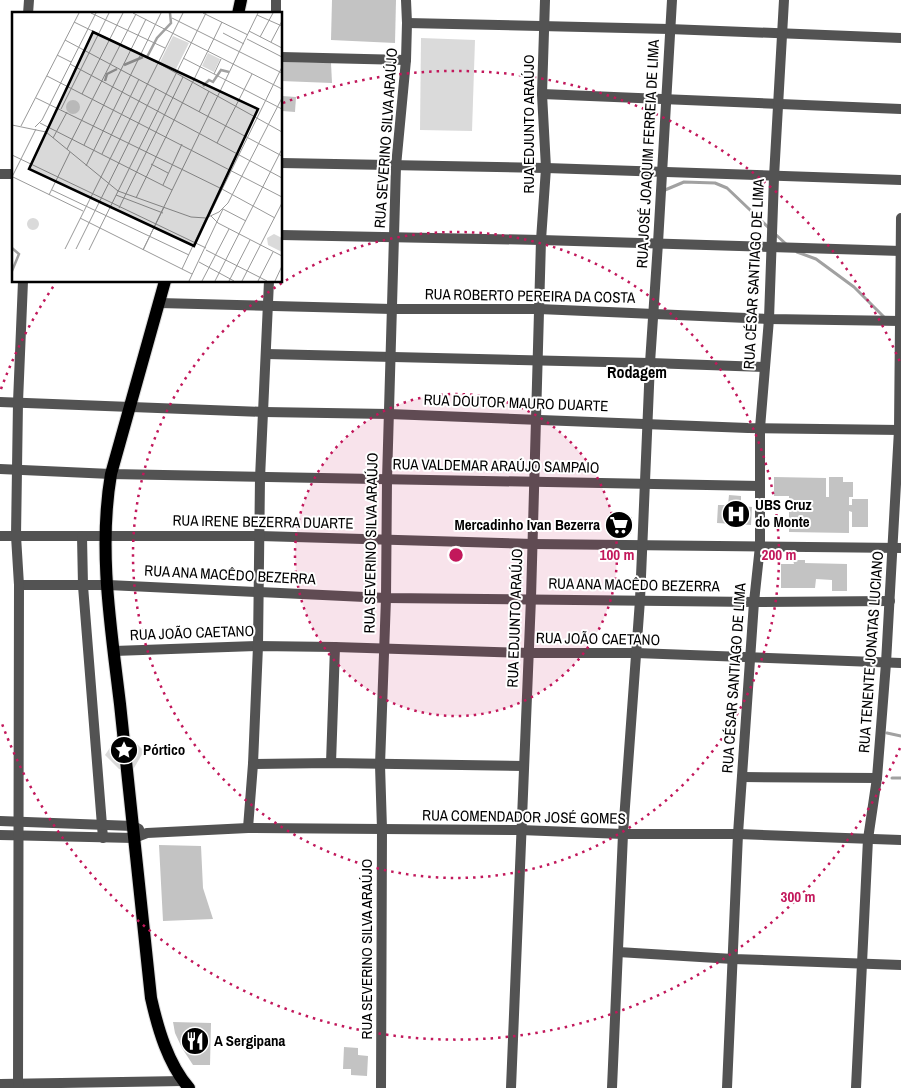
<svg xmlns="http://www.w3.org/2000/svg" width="901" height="1088" font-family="'Archivo Narrow',sans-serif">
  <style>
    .green { fill: #dadada }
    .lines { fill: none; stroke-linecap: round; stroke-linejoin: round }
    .stream { stroke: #a1a1a1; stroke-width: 3 }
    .building { fill: #c3c3c3 }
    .major-casing { stroke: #dbdbdb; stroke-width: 14 }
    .minor { stroke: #535353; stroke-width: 10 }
    .major { stroke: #000; stroke-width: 12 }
    .ring { fill: none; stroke: #c2185b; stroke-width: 2.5; stroke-dasharray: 2.5 5 }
    .labels { text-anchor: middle; stroke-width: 4; stroke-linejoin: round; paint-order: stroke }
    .street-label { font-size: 15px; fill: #000; stroke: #fff }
    .poi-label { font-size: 15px; font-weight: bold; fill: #000; stroke: #fff; text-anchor: start }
    .neighbourhood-label { font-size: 16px; font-weight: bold; fill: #000; stroke: #fff }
    .inset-river { fill: none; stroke: #a1a1a1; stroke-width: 2.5 }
    .inset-road { fill: none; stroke: #999; stroke-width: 1 }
    .view { fill: #000; fill-opacity: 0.15; stroke: #000; stroke-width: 2.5 }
    .inset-edge { fill: none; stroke: #000; stroke-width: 2.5 }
    .centre { fill: #c2185b; stroke: #fff; stroke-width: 2.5 }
    .ring-label { font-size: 15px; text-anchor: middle; font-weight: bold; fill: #c2185b; stroke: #fff; stroke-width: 4; stroke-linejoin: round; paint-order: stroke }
  </style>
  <rect width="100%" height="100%" fill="#fff"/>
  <g class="green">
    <path d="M 421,38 L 475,40 L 472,131 L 420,130 Z"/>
    <path d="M 131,738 L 144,751 L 134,768 L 119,769 L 105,755 L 116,739 Z"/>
  </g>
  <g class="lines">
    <g class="stream">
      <path d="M 665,190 L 684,182 L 715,183 L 727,188 L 770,229"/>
      <path d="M 774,233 L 786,244"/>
      <path d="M 797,252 L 816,259 L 854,287 L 885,318"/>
      <path d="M 887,733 L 901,736"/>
      <path d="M 892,778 L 901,778"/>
    </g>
  </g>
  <g class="building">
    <path d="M 332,0 L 396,0 L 395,43 L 331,40 Z"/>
    <path d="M 281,62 L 331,63 L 332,83 L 281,81 Z"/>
    <path d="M 282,96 L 296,97 L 295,112 L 282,111 Z"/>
    <path d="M 774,477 L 826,478 L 826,497 L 829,497 L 829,477 L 843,477 L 843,482 L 853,482 L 853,497 L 849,497 L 849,505 L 852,505 L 852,499 L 868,499 L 868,527 L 852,527 L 852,512 L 849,511 L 849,533 L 789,532 L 789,496 L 774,496 Z"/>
    <path d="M 729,495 L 741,496 L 741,506 L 752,507 L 751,525 L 717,523 L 718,505 L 728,505 Z"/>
    <path d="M 608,515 L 632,517 L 631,534 L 607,533 Z"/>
    <path d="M 793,560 L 805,560 L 805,563 L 847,564 L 847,591 L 832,591 L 832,580 L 816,579 L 815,588 L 781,588 L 781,564 L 794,564 Z"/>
    <path d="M 159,845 L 201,846 L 203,888 L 213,919 L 163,921 Z"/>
    <path d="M 173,1022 L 211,1023 L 210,1065 L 193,1065 L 182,1048 L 175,1033 Z"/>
    <path d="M 344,1047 L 358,1048 L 358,1055 L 368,1056 L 367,1076 L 351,1075 L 351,1069 L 343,1069 Z"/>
  </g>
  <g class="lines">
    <defs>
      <g id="major">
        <path d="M 238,14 L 241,0"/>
        <path d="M 165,281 L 111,474 C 98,550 111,628 120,704 C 130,802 141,900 151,998 C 158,1029 168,1064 189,1088"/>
      </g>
    </defs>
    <use href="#major" class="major-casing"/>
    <g class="minor">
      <path d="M 276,0 L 276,14"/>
      <path d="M 28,14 L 29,0"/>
      <path d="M 407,23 L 669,29 L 901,38"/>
      <path d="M 281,57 L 406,60"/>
      <path d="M 542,94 L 901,109"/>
      <path d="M 281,163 L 546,168 L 901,180"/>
      <path d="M 0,174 L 14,174"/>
      <path d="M 281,235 L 541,240 L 901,251"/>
      <path d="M 159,303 L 392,309 L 539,309 L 769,319 L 901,321"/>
      <path d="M 266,354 L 650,363 L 764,367"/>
      <path d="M 0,402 L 264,412 L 389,414 L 748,428 L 901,430"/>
      <path d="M 0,469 L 111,474 L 760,486"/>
      <path d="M 0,536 L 260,536 L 533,544 L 901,548"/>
      <path d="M 82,536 L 83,586 L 103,838"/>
      <path d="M 19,585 L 108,585 L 386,598 L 754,602 L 890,601"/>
      <path d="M 114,651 L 258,646 L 335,647 L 529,653 L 636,653 L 901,663"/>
      <path d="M 331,763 L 335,647"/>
      <path d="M 253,764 L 331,763 L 524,766"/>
      <path d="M 742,777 L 877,778"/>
      <path d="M 0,821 L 133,826 L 139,829"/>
      <path d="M 248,828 L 253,764 L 258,646 L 260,478 L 269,281"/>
      <path d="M 0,835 L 134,838 L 147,833 L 248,828 L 520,830 L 623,834 L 738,834 L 901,840"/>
      <path d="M 618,952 L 733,959 L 901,965"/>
      <path d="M 0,1084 L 183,1081"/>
      <path d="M 18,1088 L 19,585 L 16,536 L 18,402 L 23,281"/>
      <path d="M 381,1088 L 382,829 L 380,765 L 386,598 L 387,480 L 396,166 L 406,60 L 407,23 L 406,0"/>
      <path d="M 511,1088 L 531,598 L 541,240 L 546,168 L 542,94 L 545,0"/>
      <path d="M 612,1088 L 623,834 L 640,600 L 650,363 L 658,243 L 672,0"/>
      <path d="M 727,1088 L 738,834 L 754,602 L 760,546 L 760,428 L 769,319 L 774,177 L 784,0"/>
      <path d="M 856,1088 L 868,839 L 877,778 L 886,663 L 899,430 L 901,218"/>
    </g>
    <use href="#major" class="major"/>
  </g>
  <circle cx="456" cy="555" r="161" fill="#c2185b" fill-opacity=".12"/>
  <g class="ring">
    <circle cx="456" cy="555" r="161"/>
    <circle cx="456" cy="555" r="323"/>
    <path d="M900 748A484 484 0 0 1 1 721M1 389A484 484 0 0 1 55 284M283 103A484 484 0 0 1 900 362"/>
  </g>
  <defs>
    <symbol id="hospital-disc" viewBox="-11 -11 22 22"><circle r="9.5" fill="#000" stroke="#fff"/><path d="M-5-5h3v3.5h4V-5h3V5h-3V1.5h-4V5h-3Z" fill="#fff"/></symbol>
    <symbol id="supermarket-disc" viewBox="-11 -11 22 22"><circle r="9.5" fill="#000" stroke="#fff"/><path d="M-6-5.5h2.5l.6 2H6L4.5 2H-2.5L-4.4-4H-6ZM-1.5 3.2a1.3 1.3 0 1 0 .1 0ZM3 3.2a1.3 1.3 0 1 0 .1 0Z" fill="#fff"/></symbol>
    <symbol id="sight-disc" viewBox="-11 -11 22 22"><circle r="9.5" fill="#000" stroke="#fff"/><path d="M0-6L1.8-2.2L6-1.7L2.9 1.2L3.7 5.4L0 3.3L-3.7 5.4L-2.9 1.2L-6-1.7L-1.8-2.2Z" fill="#fff"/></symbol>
    <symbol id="restaurant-disc" viewBox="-11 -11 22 22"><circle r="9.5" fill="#000" stroke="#fff"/><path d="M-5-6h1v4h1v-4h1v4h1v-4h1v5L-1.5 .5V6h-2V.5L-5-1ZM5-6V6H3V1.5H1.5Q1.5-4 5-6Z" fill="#fff"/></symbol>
  </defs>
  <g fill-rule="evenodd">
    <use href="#hospital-disc" x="720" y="498" width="32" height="32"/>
    <use href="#supermarket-disc" x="603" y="509" width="32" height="32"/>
    <use href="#sight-disc" x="108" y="734" width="32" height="32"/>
    <use href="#restaurant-disc" x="179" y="1025" width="32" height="32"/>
  </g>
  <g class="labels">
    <g class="street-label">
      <text transform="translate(529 124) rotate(-90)" y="5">RUA EDJUNTO ARAÚJO</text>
      <text transform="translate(386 138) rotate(-86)" y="5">RUA SEVERINO SILVA ARAÚJO</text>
      <text transform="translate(648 154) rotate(-87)" y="5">RUA JOSÉ JOAQUIM FERREIA DE LIMA</text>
      <text transform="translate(754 274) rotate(-87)" y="5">RUA CÉSAR SANTIAGO DE LIMA</text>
      <text transform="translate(530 296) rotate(1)" y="5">RUA ROBERTO PEREIRA DA COSTA</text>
      <text transform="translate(516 403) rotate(2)" y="5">RUA DOUTOR MAURO DUARTE</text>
      <text transform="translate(496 466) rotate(1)" y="5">RUA VALDEMAR ARAÚJO SAMPAIO</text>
      <text transform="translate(263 522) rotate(1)" y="5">RUA IRENE BEZERRA DUARTE</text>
      <text transform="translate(371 543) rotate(-89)" y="5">RUA SEVERINO SILVA ARAÚJO</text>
      <text transform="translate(230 575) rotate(3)" y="5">RUA ANA MACÊDO BEZERRA</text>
      <text transform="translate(634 585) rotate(1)" y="5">RUA ANA MACÊDO BEZERRA</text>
      <text transform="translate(515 618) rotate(-88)" y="5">RUA EDJUNTO ARAÚJO</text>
      <text transform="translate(192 633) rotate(-2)" y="5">RUA JOÃO CAETANO</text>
      <text transform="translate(598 639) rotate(1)" y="5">RUA JOÃO CAETANO</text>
      <text transform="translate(871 652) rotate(-86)" y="5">RUA TENENTE JONATAS LUCIANO</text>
      <text transform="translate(734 678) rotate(-86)" y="5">RUA CÉSAR SANTIAGO DE LIMA</text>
      <text transform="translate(524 817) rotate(1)" y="5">RUA COMENDADOR JOSÉ GOMES</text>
      <text transform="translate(367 949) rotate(-90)" y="5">RUA SEVERINO SILVA ARAÚJO</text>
    </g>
    <g class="poi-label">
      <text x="755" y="510">UBS Cruz<tspan x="755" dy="17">do Monte</tspan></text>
      <text x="600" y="530" text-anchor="end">Mercadinho Ivan Bezerra</text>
      <text x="143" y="755">Pórtico</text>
      <text x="214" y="1046">A Sergipana</text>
    </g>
    <g class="neighbourhood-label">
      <text x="637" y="378">Rodagem</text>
    </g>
  </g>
  <g transform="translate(12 12)">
    <rect width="270" height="270" fill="#fff"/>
    <path d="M 161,24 L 177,31 L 163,59 L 148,50 ZM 196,41 L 208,47 L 202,60 L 190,54 ZM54 95a7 7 0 1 1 14 0a7 7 0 1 1-14 0ZM15 212a6 6 0 1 1 12 0a6 6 0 1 1-12 0ZM 262,222 L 270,226 L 270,240 L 256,233 L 255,226 Z" fill="#dadada"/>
    <path class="inset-river" d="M 135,45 L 145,26 L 159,11 L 158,1M 112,53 L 131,45M 93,69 L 95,62 L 105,57M 191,74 L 197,68 L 201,70 L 209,58 L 217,60M 0,236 L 7,242 L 0,259"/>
    <path class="inset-road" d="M 79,1 L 153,36M 121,1 L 270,77M 191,1 L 236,23M 245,3 L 270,14M 160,6 L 270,61M 62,10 L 146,51 L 270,120M 237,19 L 270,36M 211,21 L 232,32M 248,25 L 261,1M 235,27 L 270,45M 53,28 L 270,144M 259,30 L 270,9M 45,43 L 59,50M 171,46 L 270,97M 58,52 L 270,166M 202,62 L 209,47M 35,64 L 270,185M 70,82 L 111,1M 24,86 L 210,177 L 263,206M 49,97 L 97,1M 187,100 L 197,79M 28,111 L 160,178M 0,113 L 34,120 L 106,179 L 179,205 L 194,206 L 207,200 L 216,191 L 270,86M 9,114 L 67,1M 23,115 L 30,108 L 84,1M 41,126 L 55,100M 205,131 L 240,62M 72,133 L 134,7M 55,137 L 124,2M 90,142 L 127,67M 0,143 L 194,236M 139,152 L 156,161M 74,154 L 149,1M 0,165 L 24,117M 1,165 L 71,199M 151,173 L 170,132M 40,178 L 177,243M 37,183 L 58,140M 104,183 L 151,201M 124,186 L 210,10M 107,196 L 171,65M 197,204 L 270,55M 199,204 L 206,211 L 270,244M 68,206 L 180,262M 53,237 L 171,1M 64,237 L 144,76M 77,238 L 194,1M 131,238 L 246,1M 131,238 L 152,195M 194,238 L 255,269M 187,250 L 222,269M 170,257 L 194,206M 177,269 L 211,197 L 234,209M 190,269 L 217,217M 203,269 L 270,137M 217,269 L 238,228M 230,269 L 270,191M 246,269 L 261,240M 263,269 L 270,254"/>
    <path class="view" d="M 81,20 L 246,97 L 182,234 L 17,157 Z"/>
    <rect width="270" height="270" class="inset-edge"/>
  </g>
  <circle cx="456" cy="555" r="8" class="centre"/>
  <g class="ring-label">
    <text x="617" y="560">100 m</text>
    <text x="779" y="560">200 m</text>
    <text x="798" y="902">300 m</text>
  </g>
</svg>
